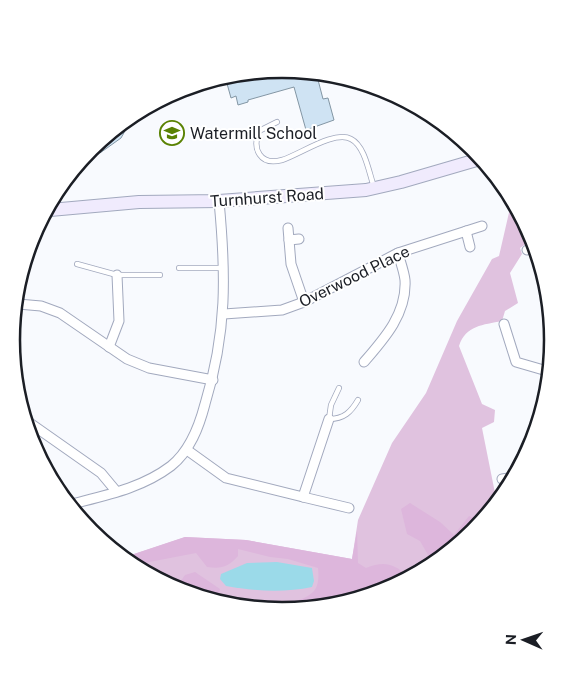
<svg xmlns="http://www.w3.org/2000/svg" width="564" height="680" font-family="'Public Sans',sans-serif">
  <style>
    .green { fill: #e0c2df }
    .forest { fill: #ddb6dc }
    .water { fill: #9bdae9 }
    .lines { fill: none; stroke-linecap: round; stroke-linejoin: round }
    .stream { stroke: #9bdae9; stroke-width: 3 }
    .building { fill: #cfe3f3; stroke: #8396a4 }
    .lane-casing { stroke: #a2a9be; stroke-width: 6 }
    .street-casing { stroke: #a2a9be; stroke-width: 11 }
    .secondary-casing { stroke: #a2a9be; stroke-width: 14 }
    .lane { stroke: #fff; stroke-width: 4.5 }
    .street { stroke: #fff; stroke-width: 9 }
    .secondary { stroke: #f0ebfd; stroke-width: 12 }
    .labels { text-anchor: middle; stroke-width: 4; stroke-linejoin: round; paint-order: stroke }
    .poi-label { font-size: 16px; fill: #1b1e25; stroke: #fff; text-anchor: start }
    .street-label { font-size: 16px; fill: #1b1e25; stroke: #fff }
    .rim { fill: none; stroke: #1b1e25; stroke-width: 2.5 }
  </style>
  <rect width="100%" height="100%" fill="#f8fafe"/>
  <path class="green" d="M 511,204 L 530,233 L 526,234 L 527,243 L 520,248 L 522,254 L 510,273 L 518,303 L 505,311 L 502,321 C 483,325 466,325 459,346 L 482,404 L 495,410 L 494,422 L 482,428 L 496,498 L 473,532 L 385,590 L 282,611 L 178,590 L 128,556 L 185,537 L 246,540 L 352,559 L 358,520 L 392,443 L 426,393 L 457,321 L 492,259 L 499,256 Z"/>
  <g class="forest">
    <path d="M 410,503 L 440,522 L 454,535 L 469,516 L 480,521 L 473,532 L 431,560 L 420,541 L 407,534 L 401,509 Z"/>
    <path d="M 357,531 L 358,563 L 366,568 C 383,561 394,563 407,576 L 385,590 L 287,610 L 286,605 C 308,596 321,596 318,568 L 288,559 L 270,557 L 238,549 L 238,556 C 228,567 222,569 207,567 L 196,553 L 139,564 L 128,556 L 185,537 L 246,540 L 352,559 Z"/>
    <path d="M 195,572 L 220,589 L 218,598 L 176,588 L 185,575 Z"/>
  </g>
  <path class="water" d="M 277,562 L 312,568 L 314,581 L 312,587 C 284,593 253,591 226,586 L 220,579 L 221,574 L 247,563 Z"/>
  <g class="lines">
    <path class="stream" d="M 269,608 L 295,608"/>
  </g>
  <g class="building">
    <path d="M 282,69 L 317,76 L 323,99 L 328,98 L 334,120 L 306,130 L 294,87 L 248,100 L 248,102 L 238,105 L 236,96 L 231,98 L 226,80 Z"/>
    <path d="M 130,122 L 121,138 L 100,153 L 96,145 Z"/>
  </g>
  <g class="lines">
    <defs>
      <g id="lane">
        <path d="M 277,122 L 259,131 C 252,149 260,166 282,160 C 299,155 334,130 351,139 C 365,146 369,173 374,187"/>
        <path d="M 77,264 L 117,275 L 160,275"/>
        <path d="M 179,268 L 223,268"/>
        <path d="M 339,388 L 331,405 L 329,419 C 344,419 351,412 358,400"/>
      </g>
      <g id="street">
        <path d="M 288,228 L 291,264 L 304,302"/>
        <path d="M 466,231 L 470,247"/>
        <path d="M 289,240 L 299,239"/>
        <path d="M 527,250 L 535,248"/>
        <path d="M 18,304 L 41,306 L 60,313 L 127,359 L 149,368 L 213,380"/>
        <path d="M 224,314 L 282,310 L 304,302 L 398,253 L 482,226"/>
        <path d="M 504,324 L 516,362 L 547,371"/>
        <path d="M 109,347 L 119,321 L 117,275"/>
        <path d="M 364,362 C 385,338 407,313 405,280 C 404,271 400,261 398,253"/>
        <path d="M 27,421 L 101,473 L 116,491"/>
        <path d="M 187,450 L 226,478 L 303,497 L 329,419"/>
        <path d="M 502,479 L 509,478"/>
        <path d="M 303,497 L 349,508"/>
        <path d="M 72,504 C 107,495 142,488 171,466 C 190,451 199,427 205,404 C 227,332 226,275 219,201"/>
      </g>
      <path id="secondary" d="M 50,210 L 139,202 L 219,201 L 366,190 L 401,182 L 480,159"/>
    </defs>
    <use href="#lane" class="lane-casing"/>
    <use href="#street" class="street-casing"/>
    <use href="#secondary" class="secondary-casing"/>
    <use href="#lane" class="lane"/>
    <use href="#street" class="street"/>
    <use href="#secondary" class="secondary"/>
  </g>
  <defs>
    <symbol id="school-ring" viewBox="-11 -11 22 22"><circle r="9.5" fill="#fff" stroke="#5a8203" stroke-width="1.5"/><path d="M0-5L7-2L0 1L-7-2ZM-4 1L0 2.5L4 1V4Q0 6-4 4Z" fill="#5a8203"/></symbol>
  </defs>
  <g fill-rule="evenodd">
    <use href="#school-ring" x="158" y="119" width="28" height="28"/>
  </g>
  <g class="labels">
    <g class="poi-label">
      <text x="190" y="139">Watermill School</text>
    </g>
    <g class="street-label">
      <text transform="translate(267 197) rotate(-4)" y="6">Turnhurst Road</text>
      <text transform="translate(354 276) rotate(-26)" y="6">Overwood Place</text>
    </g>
  </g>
  <path d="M0 0H564V680H0ZM20 340a262 262 0 1 1 524 0a262 262 0 1 1-524 0Z" fill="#fff" fill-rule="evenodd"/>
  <path class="rim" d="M20 340a262 262 0 1 1 524 0a262 262 0 1 1-524 0Z"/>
  <g transform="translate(524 640) rotate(272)" stroke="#ffffff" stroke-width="4" paint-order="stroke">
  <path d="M0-4L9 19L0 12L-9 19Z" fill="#1b1e25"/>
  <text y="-8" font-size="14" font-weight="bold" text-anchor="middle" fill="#1b1e25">N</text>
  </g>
</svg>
